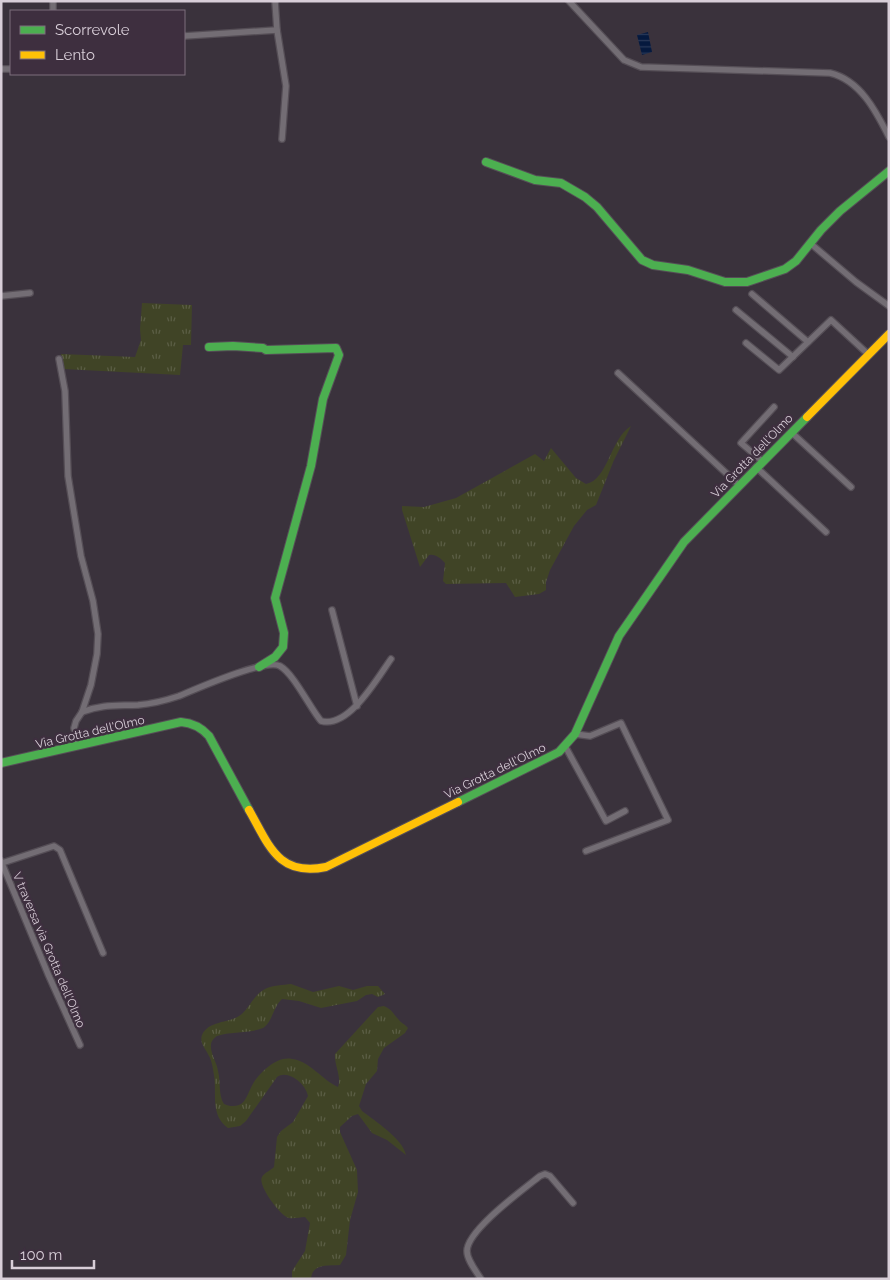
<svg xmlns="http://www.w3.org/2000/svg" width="890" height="1280" font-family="Raleway,sans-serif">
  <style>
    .grass { fill: url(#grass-tufts) }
    .water { fill: url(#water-rules) }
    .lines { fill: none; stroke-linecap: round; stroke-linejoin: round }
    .street-casing { stroke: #554e56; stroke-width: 8 }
    .fast-casing { stroke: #554e56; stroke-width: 10 }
    .slow-casing { stroke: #554e56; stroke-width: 10 }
    .street { stroke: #736d74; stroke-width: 5.5 }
    .fast { stroke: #4caf50; stroke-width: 8 }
    .slow { stroke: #ffc107; stroke-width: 8 }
    .labels { text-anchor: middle; stroke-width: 4.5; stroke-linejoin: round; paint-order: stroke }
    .street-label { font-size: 12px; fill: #d8ced8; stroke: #3e2f3f }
  </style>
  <defs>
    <pattern id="grass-tufts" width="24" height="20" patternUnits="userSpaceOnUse" patternTransform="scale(1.25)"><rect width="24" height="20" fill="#404426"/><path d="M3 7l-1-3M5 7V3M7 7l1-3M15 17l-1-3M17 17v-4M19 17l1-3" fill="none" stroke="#5b5e45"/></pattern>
    <pattern id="water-rules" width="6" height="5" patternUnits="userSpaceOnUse" patternTransform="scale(1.25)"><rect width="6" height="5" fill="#05193e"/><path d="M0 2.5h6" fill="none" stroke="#293959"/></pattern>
  </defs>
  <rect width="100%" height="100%" fill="#3a323c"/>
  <g class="grass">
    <path d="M 142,303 L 192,305 L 191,345 L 183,345 L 180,375 L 63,369 L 61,354 L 135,357 L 141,340 L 140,329 Z"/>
    <path d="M 631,426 L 614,460 L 596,505 L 587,510 L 574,526 L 550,570 L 546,582 L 546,590 L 539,594 L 515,597 L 506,583 L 446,584 L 443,581 L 445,563 C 440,558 436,554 429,555 L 420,567 L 402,510 L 402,506 L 424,507 L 456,498 L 535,454 L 544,461 L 551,448 L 576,478 L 586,484 C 608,480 610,439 631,426 Z"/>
    <path d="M 291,984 L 313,992 L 339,986 L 353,990 L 367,986 L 378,986 L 385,994 L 378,997 L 372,994 L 366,995 L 357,1001 L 321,1008 L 299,1001 L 282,999 C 273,1007 272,1023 263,1028 C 248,1034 231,1031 217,1036 C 214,1038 211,1041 211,1045 C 210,1053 217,1063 218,1071 C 221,1082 218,1095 224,1104 C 228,1106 234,1107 239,1105 C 247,1102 249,1089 254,1082 C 262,1071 277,1056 292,1059 C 310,1061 322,1080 338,1087 C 342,1077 334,1065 335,1054 L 378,1007 L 384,1006 C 394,1011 392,1013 399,1020 C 401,1023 405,1024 408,1028 L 405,1033 L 384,1048 L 378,1059 L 377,1071 L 366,1084 L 359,1106 L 362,1111 C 375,1121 403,1139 406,1155 L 387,1140 L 372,1133 L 358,1114 L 352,1116 L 340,1127 L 340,1132 L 357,1170 L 358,1192 L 350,1220 L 346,1255 L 340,1265 C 328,1266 312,1263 311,1279 L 292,1279 L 292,1271 L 305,1251 L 310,1223 L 305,1217 C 300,1217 294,1219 289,1218 C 280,1216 257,1184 262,1177 C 264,1173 271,1170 274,1167 L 277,1137 L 281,1131 L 293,1122 L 308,1096 C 306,1084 288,1069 277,1077 L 246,1121 L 240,1126 L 228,1128 C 210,1115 217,1094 214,1075 C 213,1069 212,1061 209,1056 C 206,1049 199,1043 202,1035 C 208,1021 228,1023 239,1016 C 249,1010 253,995 265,989 C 272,985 284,985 291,984 Z"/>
  </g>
  <path class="water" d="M 648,32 L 652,52 L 642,55 L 637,35 Z"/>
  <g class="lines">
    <defs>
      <g id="street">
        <path d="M 275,1 L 277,30 L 286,86 L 282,139"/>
        <path d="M 569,1 L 624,60 L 641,67 L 830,73 C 860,80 876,111 889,137"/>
        <path d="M 53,11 L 53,1"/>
        <path d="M 184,36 L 277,30"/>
        <path d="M 1,69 L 11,69"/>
        <path d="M 810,243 L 856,282 L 889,306"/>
        <path d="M 752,294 L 808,342"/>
        <path d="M 1,296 L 30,293"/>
        <path d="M 736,310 L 793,357"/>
        <path d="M 746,343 L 779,370 L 831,320 L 869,355"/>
        <path d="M 59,359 L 65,391 L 68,476 L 81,556 L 93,601 L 98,634 L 97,654 L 91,685 L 82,712 L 76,721 L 74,728 L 79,746"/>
        <path d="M 618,373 L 739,485"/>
        <path d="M 791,432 L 851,487"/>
        <path d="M 762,461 L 741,443 L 774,407"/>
        <path d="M 756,467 L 826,532"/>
        <path d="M 332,610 L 357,706"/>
        <path d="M 82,712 C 102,704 117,706 138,705 C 151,704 167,700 179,696 C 196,689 266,658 280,666 C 294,674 310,708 321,721 C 349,729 378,677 391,659"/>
        <path d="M 575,734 L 590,736 L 621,723 L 668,820 L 586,851"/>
        <path d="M 565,746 L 606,821 L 625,811"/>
        <path d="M 1,861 L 48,974 L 80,1045"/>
        <path d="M 2,863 L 54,846 L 60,850 L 103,953"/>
        <path d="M 481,1279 C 476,1271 467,1260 467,1251 C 467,1230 524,1189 540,1176 L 545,1174 L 550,1176 L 573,1203"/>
      </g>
      <g id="fast">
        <path d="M 486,162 L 535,180 L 561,183 L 585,197 L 597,207 L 642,260 L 653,265 L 688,270 L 725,282 L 747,282 L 785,269 L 796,261 L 821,230 L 840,211 L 889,171"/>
        <path d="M 209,347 L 233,346 L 263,348 L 266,350 L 336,348 L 339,355 L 323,399 L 311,466 L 275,598 L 284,633 L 283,647 L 275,657 L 259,667"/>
        <path d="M 1,763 L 181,722 C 193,723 201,727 209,736 L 249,810"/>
        <path d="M 458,802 L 559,752 L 575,734 L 619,636 L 684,542 L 807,417"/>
      </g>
      <g id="slow">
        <path d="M 807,417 L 889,334"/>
        <path d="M 249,810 C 269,845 278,877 326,867 L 458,802"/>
      </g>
    </defs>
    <use href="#street" class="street-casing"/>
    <use href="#fast" class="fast-casing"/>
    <use href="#slow" class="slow-casing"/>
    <use href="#street" class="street"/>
    <use href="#fast" class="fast"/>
    <use href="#slow" class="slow"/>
  </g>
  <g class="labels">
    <g class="street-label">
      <text transform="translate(752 456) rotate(-46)" y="4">Via Grotta dell'Olmo</text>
      <text transform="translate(90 732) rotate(-13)" y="4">Via Grotta dell'Olmo</text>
      <text transform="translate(495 771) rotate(-26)" y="4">Via Grotta dell'Olmo</text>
      <text transform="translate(49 950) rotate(67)" y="4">V traversa via Grotta dell'Olmo</text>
    </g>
  </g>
  <rect width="890" height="1280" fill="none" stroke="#d8ced8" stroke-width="5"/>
  <rect x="10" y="10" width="175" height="65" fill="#3e2f3f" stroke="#7c6f7c"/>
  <rect x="20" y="26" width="25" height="8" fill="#4caf50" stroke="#7c6f7c"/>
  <text x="55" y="35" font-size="15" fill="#d8ced8">Scorrevole</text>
  <rect x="20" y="51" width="25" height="8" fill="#ffc107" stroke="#7c6f7c"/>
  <text x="55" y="60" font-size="15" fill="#d8ced8">Lento</text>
  <path d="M12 1260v8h82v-8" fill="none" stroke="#d8ced8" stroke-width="2.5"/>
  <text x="20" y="1260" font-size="15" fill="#d8ced8" stroke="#3e2f3f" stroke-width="4" paint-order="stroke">100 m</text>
</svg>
